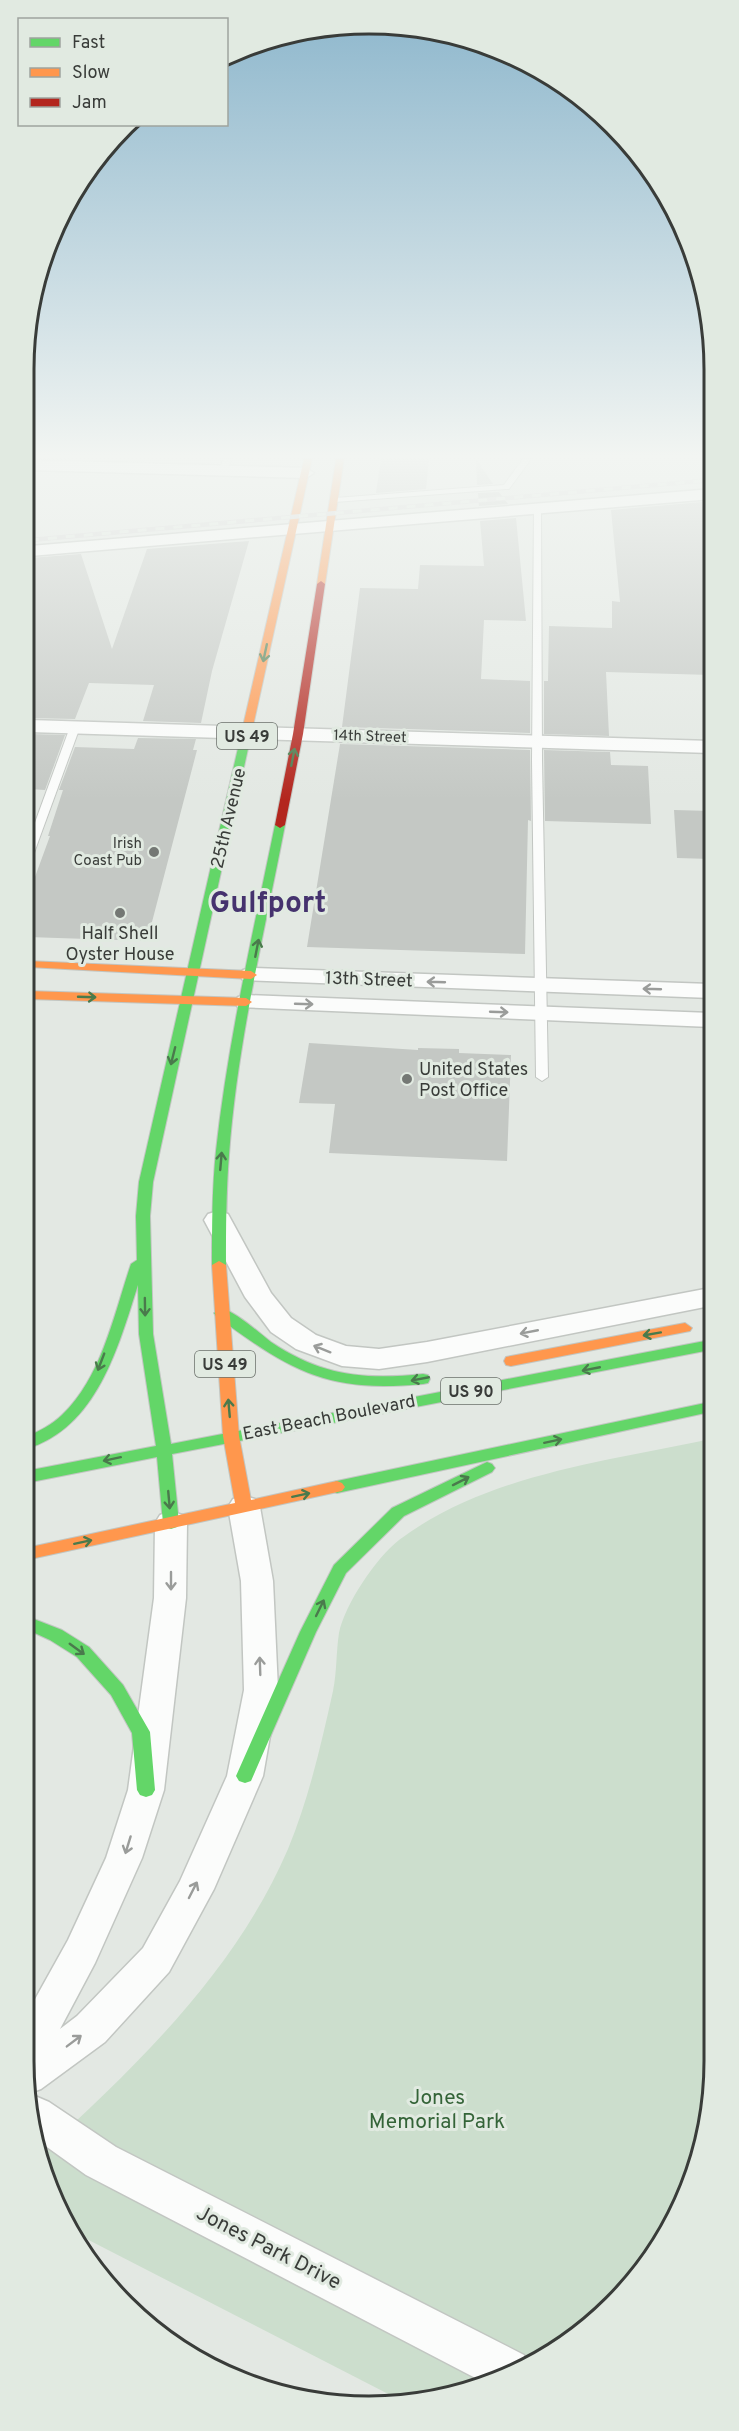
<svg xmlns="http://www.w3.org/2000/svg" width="739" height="2431" font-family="Overpass,sans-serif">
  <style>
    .green { fill: #ccdecd }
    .building { fill: #c4c8c4 }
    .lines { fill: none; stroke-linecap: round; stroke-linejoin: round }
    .lane-casing { stroke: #c2c6c2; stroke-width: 2 }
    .street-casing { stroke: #c2c6c2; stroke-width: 3 }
    .fast-casing { stroke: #c2c6c2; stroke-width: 2 }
    .slow-casing { stroke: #c2c6c2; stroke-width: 2 }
    .jam-casing { stroke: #c2c6c2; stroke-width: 2 }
    .lane { fill: #fbfcfb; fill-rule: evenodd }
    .street { fill: #fbfcfb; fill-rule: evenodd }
    .fast { fill: #63d668; fill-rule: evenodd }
    .slow { fill: #ff974d; fill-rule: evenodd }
    .jam { fill: #b3261e; fill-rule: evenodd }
    .rail-casing { stroke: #d5d5d5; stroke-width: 4.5 }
    .rail { stroke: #e1eae1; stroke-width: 3; stroke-dasharray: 9; stroke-linecap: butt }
    .oneway { stroke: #4a7a4c }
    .oneway2 { stroke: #9a9c9a }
    .poi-dot { fill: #747874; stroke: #e1eae1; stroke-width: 2 }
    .labels { text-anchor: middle; stroke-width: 6; stroke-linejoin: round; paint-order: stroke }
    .far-street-label { font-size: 15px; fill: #393c39; stroke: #e1eae1 }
    .far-poi-label { font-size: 15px; fill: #393c39; stroke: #e1eae1; text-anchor: end }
    .shield { fill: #e1eae1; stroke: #6b706b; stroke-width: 1.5 }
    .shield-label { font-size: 16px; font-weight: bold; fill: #393c39 }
    .street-label { font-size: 18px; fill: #393c39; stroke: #e1eae1 }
    .poi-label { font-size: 18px; fill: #393c39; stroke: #e1eae1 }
    .near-park-label { font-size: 21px; fill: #346438; stroke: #e1eae1 }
    .near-street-label { font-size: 21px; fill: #393c39; stroke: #e1eae1 }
    .town-label { font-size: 30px; font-weight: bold; fill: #45326e; stroke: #e1eae1 }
    .rim { fill: none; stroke: #393c39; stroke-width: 3 }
  </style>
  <rect width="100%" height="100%" fill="#e3e8e3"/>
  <path class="green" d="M 710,1439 L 708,2129 L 657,2253 L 580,2336 L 459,2395 L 398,2399 L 75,2233 L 50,2193 L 42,2153 C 138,2064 235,1972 288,1849 C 309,1798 321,1745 333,1691 C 337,1672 336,1652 339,1633 C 345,1604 376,1558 399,1540 C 487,1474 605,1462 710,1439 Z"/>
  <g class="building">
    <path d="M 381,459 L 429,459 L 426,489 L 376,493 Z"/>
    <path d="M 476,459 L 493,484 L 477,485 Z"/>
    <path d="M 499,492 L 508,504 L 479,506 L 478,493 Z"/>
    <path d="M 702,502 L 712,568 L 711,675 L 606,672 L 609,736 L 544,734 L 544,681 L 548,681 L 549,626 L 612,628 L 612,601 L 620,602 L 611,510 Z"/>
    <path d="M 516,518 L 526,621 L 484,620 L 481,679 L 530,681 L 530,733 L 342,727 L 360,588 L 418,589 L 420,565 L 484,566 L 480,521 Z"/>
    <path d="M 249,541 L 212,671 L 201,723 L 143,721 L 154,685 L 89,683 L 75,719 L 29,718 L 30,558 L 81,554 L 112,649 L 147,549 Z"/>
    <path d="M 29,734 L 65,735 L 45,790 L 29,789 Z"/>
    <path d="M 138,738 L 196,739 L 193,750 L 197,750 L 147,941 L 28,937 L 28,896 L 50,836 L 48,836 L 63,790 L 59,790 L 75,747 L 134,749 Z"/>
    <path d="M 340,744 L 530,750 L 531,821 L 528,820 L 525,954 L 307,947 Z"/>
    <path d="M 544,750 L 610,752 L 611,765 L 648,766 L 651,824 L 545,821 Z"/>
    <path d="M 674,810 L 711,811 L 711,859 L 677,858 Z"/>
    <path d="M 309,1043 L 418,1050 L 418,1048 L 459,1049 L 459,1053 L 511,1055 L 507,1161 L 329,1153 L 335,1104 L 299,1103 Z"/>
  </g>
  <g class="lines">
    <defs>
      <g id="lane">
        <path d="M 223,459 L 231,459 L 228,470 L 224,472 L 220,470 Z"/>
        <path d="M 523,459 L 531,459 L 509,489 L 506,489 L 335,502 L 331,500 L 335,498 L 504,485 Z"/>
        <path d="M 534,506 L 541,508 L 542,760 L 548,1077 L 542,1081 L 536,1077 L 532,760 Z"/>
        <path d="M 75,724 L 80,727 L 34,853 L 29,856 L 29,839 L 70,727 Z"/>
      </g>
      <g id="street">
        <path d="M 30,460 L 306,468 L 314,473 L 306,478 L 30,470 Z"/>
        <path d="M 712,489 L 712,499 L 30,556 L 30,546 Z"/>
        <path d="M 29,720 L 711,741 L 711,753 L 29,732 Z"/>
        <path d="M 251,968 L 711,984 L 711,998 L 243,980 L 239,975 L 243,970 Z"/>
        <path d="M 246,995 L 711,1013 L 711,1027 L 238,1007 L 234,1002 L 238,997 Z"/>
        <path d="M 218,1211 L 228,1214 L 271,1293 L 291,1318 L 316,1335 L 346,1346 L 379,1349 L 427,1342 L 710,1288 L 710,1306 L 427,1362 L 379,1369 L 342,1366 L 296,1349 L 271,1332 L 245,1297 L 204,1220 L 208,1214 Z"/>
        <path d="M 244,1496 L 255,1499 L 260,1507 L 273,1581 L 278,1690 L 263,1776 L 214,1889 L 169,1972 L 105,2042 L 41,2089 L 30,2093 L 24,2062 L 24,2019 L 68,1940 L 106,1858 L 128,1790 L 154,1598 L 155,1523 L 160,1515 L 171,1511 L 182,1515 L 187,1523 L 186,1598 L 164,1790 L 142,1858 L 95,1963 L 60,2029 L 77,2016 L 143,1948 L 180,1881 L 227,1776 L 244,1690 L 241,1581 L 228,1507 L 233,1499 Z"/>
        <path d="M 35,2096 L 49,2102 L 116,2147 L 524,2355 L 526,2362 L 485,2383 L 86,2175 L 40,2142 L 31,2097 Z"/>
      </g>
      <g id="fast">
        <path d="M 246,732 L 251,735 L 153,1182 L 150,1216 L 153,1334 L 171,1444 L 710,1340 L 710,1350 L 172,1454 L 179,1523 L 177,1527 L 171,1529 L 165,1527 L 163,1523 L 157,1457 L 26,1483 L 26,1471 L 156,1446 L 139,1334 L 138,1285 C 118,1347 97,1428 26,1449 L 26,1437 C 39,1431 52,1425 62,1415 C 102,1377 114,1314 131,1264 L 137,1260 L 136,1216 L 139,1182 L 241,735 Z"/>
        <path d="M 280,822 L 285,825 C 264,934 237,1044 229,1155 C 226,1192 226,1228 226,1265 L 219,1269 L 212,1265 C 212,1227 212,1189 216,1151 C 228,1041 253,933 275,825 Z"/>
        <path d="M 221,1308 C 236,1312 258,1332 271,1342 C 322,1376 364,1380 423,1374 L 428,1375 L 430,1379 L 428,1383 L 423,1384 C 327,1393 292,1372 216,1316 L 214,1313 Z"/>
        <path d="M 710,1402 L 710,1412 L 337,1493 L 332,1491 L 329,1487 L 332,1483 L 337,1481 Z"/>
        <path d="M 487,1462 L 492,1464 L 495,1468 L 492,1472 L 404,1516 L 346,1573 L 316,1632 L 251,1781 L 245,1783 L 239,1781 L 236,1776 L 300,1632 L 334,1565 L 392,1508 Z"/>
        <path d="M 26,1616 L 62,1630 L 89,1647 L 123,1685 L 150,1732 L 155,1790 L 152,1795 L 146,1797 L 140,1795 L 137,1790 L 132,1733 L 111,1695 L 77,1657 L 50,1640 L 26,1629 Z"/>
      </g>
      <g id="slow">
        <path d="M 304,459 L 312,459 L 251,735 L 246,738 L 241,735 Z"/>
        <path d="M 336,459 L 344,459 L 325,584 L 321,587 L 317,584 Z"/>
        <path d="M 28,961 L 251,971 L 257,975 L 251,979 L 28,967 Z"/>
        <path d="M 28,991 L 246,998 L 252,1002 L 246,1006 L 28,999 Z"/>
        <path d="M 219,1261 L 226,1265 L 239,1436 L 251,1500 L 337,1481 L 342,1483 L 345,1487 L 342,1491 L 26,1560 L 26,1548 L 235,1503 L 223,1436 L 212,1265 Z"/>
        <path d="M 685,1323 L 692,1328 L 690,1331 L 511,1366 L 506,1365 L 504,1361 L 506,1357 L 511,1356 Z"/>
      </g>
      <path id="jam" d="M 321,581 L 325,584 L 303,734 L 285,825 L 280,828 L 275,825 L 293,734 L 317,584 Z"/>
    </defs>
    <use href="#lane" class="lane-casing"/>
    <use href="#street" class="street-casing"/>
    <use href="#fast" class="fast-casing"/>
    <use href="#slow" class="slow-casing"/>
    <use href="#jam" class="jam-casing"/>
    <use href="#lane" class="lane"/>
    <use href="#street" class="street"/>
    <use href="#fast" class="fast"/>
    <use href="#slow" class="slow"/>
    <use href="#jam" class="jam"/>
    <defs>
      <path id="rail" d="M 30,540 L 712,480"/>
    </defs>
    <use href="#rail" class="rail-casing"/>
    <use href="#rail" class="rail"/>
  </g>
  <defs><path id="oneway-shaft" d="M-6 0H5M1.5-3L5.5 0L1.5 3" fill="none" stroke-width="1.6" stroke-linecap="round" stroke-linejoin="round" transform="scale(1.5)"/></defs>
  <g class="oneway">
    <use href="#oneway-shaft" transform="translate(265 653) rotate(102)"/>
    <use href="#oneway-shaft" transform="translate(293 757) rotate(-79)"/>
    <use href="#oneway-shaft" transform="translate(257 948) rotate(-79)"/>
    <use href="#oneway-shaft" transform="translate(87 997) rotate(2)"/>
    <use href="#oneway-shaft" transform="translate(173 1056) rotate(104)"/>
    <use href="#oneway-shaft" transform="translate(221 1161) rotate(-85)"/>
    <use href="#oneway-shaft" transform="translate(145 1307) rotate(89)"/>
    <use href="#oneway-shaft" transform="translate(652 1334) rotate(170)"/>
    <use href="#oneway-shaft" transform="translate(101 1362) rotate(111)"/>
    <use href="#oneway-shaft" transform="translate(591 1369) rotate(169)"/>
    <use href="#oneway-shaft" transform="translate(420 1379) rotate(169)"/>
    <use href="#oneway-shaft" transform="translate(229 1408) rotate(-95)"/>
    <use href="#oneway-shaft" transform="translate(553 1441) rotate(-12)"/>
    <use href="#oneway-shaft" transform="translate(112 1459) rotate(168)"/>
    <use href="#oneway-shaft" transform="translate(461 1481) rotate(-27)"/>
    <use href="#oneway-shaft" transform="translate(301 1495) rotate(-12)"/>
    <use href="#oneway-shaft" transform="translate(169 1500) rotate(85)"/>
    <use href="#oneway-shaft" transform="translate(83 1542) rotate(-12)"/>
    <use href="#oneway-shaft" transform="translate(320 1608) rotate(-64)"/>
    <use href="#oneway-shaft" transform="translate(77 1649) rotate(36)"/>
  </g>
  <g class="oneway2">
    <use href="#oneway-shaft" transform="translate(436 982) rotate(-178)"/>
    <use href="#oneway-shaft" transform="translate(652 989) rotate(-178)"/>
    <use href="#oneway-shaft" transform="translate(304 1004) rotate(2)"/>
    <use href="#oneway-shaft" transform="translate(499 1012) rotate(2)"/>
    <use href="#oneway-shaft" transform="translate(529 1332) rotate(169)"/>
    <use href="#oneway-shaft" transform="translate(322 1349) rotate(-158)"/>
    <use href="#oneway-shaft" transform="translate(171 1581) rotate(90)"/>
    <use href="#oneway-shaft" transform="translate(260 1666) rotate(-92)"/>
    <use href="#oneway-shaft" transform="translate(128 1845) rotate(107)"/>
    <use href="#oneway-shaft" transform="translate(193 1890) rotate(-63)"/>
    <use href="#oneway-shaft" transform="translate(74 2041) rotate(-37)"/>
  </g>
  <linearGradient id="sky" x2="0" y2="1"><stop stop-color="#8cb6cc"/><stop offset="0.57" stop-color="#f2f5f2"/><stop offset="1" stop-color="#f2f5f2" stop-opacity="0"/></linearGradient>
  <rect width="739" height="800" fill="url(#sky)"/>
  <g class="poi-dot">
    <circle cx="154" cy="852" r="6"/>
    <circle cx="120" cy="913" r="6"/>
    <circle cx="407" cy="1079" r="6"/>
  </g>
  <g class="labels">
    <g class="far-street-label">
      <text transform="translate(370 736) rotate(2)" y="5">14th Street</text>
    </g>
    <g class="far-poi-label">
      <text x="142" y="848">Irish<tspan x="142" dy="17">Coast Pub</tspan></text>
    </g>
    <g class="shield">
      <rect x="217" y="723" width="60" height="26" rx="4.5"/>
      <rect x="195" y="1351" width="60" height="26" rx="4.5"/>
      <rect x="441" y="1378" width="60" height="26" rx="4.5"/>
    </g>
    <g class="shield-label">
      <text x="247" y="742">US 49</text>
      <text x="225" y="1370">US 49</text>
      <text x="471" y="1397">US 90</text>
    </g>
    <g class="street-label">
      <text transform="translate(228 818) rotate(-77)" y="6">25th Avenue</text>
      <text transform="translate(369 979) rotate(2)" y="6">13th Street</text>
      <text transform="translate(329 1417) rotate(-11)" y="6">East Beach Boulevard</text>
    </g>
    <g class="poi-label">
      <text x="120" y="939">Half Shell<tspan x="120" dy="21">Oyster House</tspan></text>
      <text x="419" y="1075" text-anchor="start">United States<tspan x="419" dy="21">Post Office</tspan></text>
    </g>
    <g class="near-park-label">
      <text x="437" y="2104">Jones<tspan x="437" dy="24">Memorial Park</tspan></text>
    </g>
    <g class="near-street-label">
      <text transform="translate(269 2247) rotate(27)" y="7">Jones Park Drive</text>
    </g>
    <g class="town-label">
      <text x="268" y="912">Gulfport</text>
    </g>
  </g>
  <path d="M0 0H739V2431H0ZM369 34H369A335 335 0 0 1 704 369V2061A335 335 0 0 1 369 2396H369A335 335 0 0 1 34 2061V369A335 335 0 0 1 369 34Z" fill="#e1eae1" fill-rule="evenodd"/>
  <path class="rim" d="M369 34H369A335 335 0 0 1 704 369V2061A335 335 0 0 1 369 2396H369A335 335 0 0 1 34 2061V369A335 335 0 0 1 369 34Z"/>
  <rect x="18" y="18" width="210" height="108" fill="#e1eae1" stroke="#9ea49e" stroke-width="1.5"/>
  <rect x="30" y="38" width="30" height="9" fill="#63d668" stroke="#9ea49e" stroke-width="1.5"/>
  <text x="72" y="48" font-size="18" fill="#393c39">Fast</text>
  <rect x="30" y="68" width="30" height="9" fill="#ff974d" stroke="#9ea49e" stroke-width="1.5"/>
  <text x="72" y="78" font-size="18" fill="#393c39">Slow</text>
  <rect x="30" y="98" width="30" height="9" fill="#b3261e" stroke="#9ea49e" stroke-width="1.5"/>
  <text x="72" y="108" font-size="18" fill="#393c39">Jam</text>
</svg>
